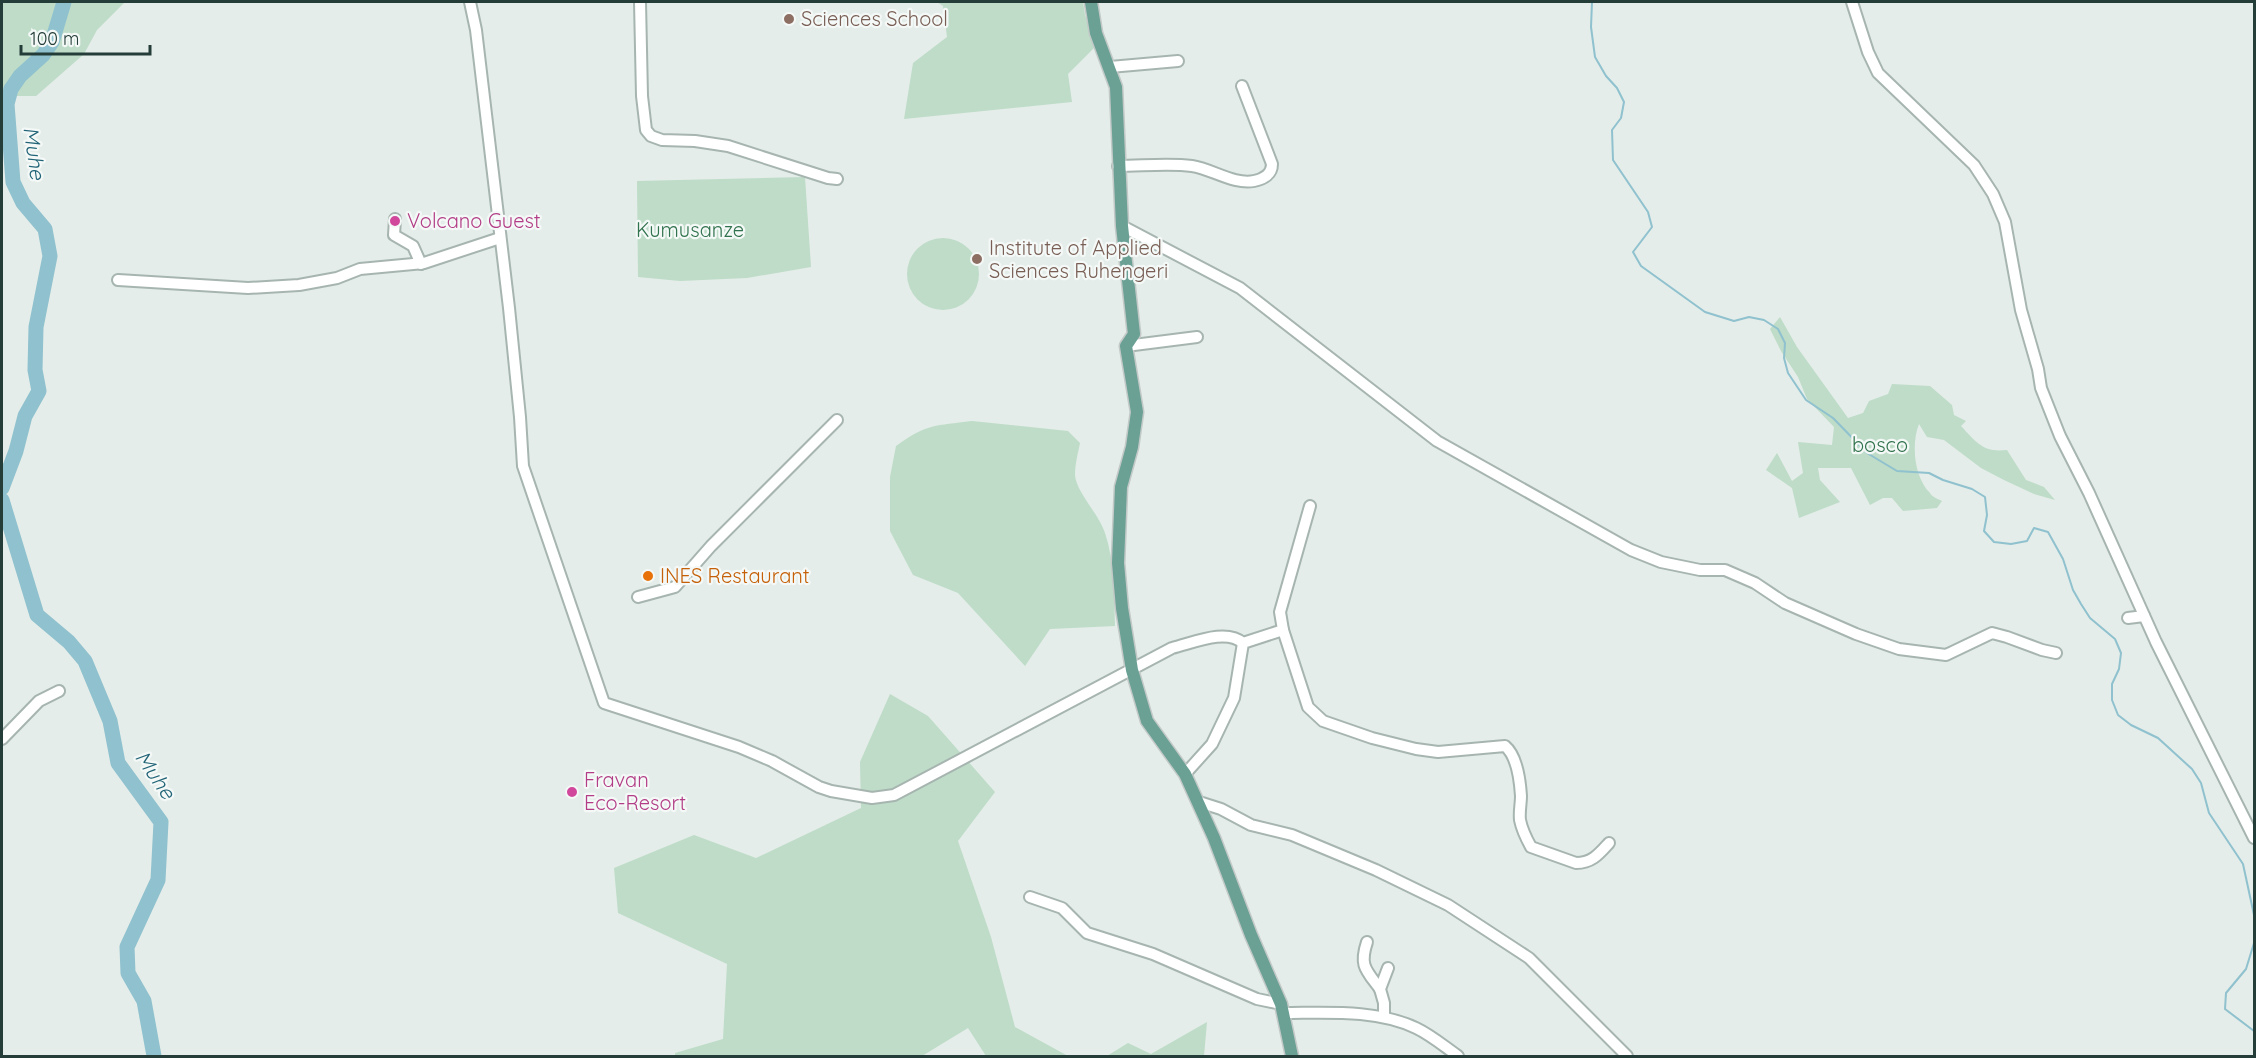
<svg xmlns="http://www.w3.org/2000/svg" width="2256" height="1058" font-family="Quicksand,sans-serif">
  <style>
    .green { fill: #bedcc8 }
    .lines { fill: none; stroke-linecap: round; stroke-linejoin: round }
    .stream { stroke: #8fc1ce; stroke-width: 2 }
    .river { stroke: #8fc1ce; stroke-width: 15 }
    .minor-casing { stroke: #a7b5b0; stroke-width: 14 }
    .major-casing { stroke: #c2c9c7; stroke-width: 15 }
    .minor { stroke: #fff; stroke-width: 10 }
    .major { stroke: #6ba095; stroke-width: 12 }
    .education-dot { fill: #8d6e63; stroke: #f4f9f7; stroke-width: 2 }
    .hotel-dot { fill: #d1479c; stroke: #f4f9f7; stroke-width: 2 }
    .food-dot { fill: #e8710a; stroke: #f4f9f7; stroke-width: 2 }
    .labels { text-anchor: middle; stroke-width: 4.5; stroke-linejoin: round; paint-order: stroke }
    .education-label { font-size: 20px; fill: #785e54; stroke: #f4f9f7; text-anchor: start }
    .hotel-label { font-size: 20px; fill: #b23c85; stroke: #f4f9f7; text-anchor: start }
    .park-label { font-size: 20px; fill: #30724d; stroke: #f4f9f7 }
    .food-label { font-size: 20px; fill: #c56008; stroke: #f4f9f7; text-anchor: start }
    .water-label { font-size: 21px; font-style: italic; fill: #216477; stroke: #f4f9f7 }
  </style>
  <rect width="100%" height="100%" fill="#e4ede9"/>
  <g class="green">
    <path d="M 2,2 L 125,2 L 97,30 L 84,54 L 36,96 L 2,96 Z"/>
    <path d="M 937,2 L 1083,2 L 1085,15 L 1095,47 L 1068,74 L 1072,102 L 904,119 L 913,63 L 947,37 L 943,6 Z"/>
    <path d="M 805,177 L 811,267 L 747,278 L 680,281 L 638,277 L 637,181 Z"/>
    <circle cx="943" cy="274" r="36"/>
    <path d="M 1780,317 L 1797,347 L 1848,418 L 1863,413 L 1869,401 L 1888,394 L 1892,384 L 1930,386 L 1952,405 L 1954,415 L 1966,421 L 1961,426 C 1976,442 1983,453 2007,450 L 2026,480 L 2044,487 L 2055,500 L 2034,494 L 2004,480 L 1981,468 L 1944,440 L 1927,437 L 1919,424 C 1911,444 1914,477 1930,493 C 1932,497 1938,499 1942,501 L 1937,508 L 1903,511 L 1892,498 L 1883,498 L 1870,505 L 1851,468 L 1818,468 L 1820,480 L 1840,502 L 1799,518 L 1792,488 L 1766,470 L 1777,453 L 1792,481 L 1803,473 L 1798,442 L 1832,445 L 1834,427 L 1807,399 L 1798,377 L 1781,351 L 1770,329 Z"/>
    <path d="M 972,421 L 1068,431 L 1080,443 C 1078,453 1075,464 1075,475 C 1076,492 1099,514 1105,533 C 1115,563 1114,595 1115,626 L 1050,629 L 1025,666 L 958,593 L 913,575 L 890,531 L 890,477 L 896,446 C 928,423 935,426 972,421 Z"/>
    <path d="M 890,694 L 928,716 L 995,792 L 958,841 L 991,937 L 1015,1027 L 1068,1056 L 986,1056 L 968,1028 L 922,1056 L 675,1056 L 675,1053 L 723,1039 L 727,964 L 618,913 L 614,868 L 694,835 L 756,858 L 861,808 L 860,762 Z"/>
    <path d="M 1207,1022 L 1204,1056 L 1107,1056 L 1128,1043 L 1151,1054 Z"/>
  </g>
  <g class="lines">
    <g class="stream">
      <path d="M 1592,2 L 1591,27 L 1595,57 L 1606,76 L 1617,88 L 1624,102 L 1621,118 L 1612,130 L 1613,160 L 1648,212 L 1652,227 L 1633,252 L 1641,266 L 1705,312 L 1734,321 L 1749,317 L 1764,320 L 1778,329 L 1785,343 L 1784,358 L 1788,373 L 1806,400 L 1833,418 L 1867,453 L 1897,471 L 1929,473 L 1943,480 L 1972,489 L 1985,497 L 1987,515 L 1984,531 L 1994,542 L 2011,544 L 2027,541 L 2034,528 L 2048,532 L 2063,559 L 2073,590 L 2081,604 L 2090,618 L 2115,639 L 2121,653 L 2119,669 L 2112,684 L 2112,700 L 2118,715 L 2131,725 L 2158,738 L 2192,769 L 2201,783 L 2209,813 L 2243,864 L 2254,915"/>
      <path d="M 2254,943 L 2246,969 L 2226,993 L 2225,1009 L 2254,1031"/>
    </g>
    <g class="river">
      <path d="M 2,488 L 16,451 L 25,416 L 39,391 L 35,370 L 36,327 L 50,256 L 45,229 L 23,203 L 13,182 L 7,104 L 11,89 L 20,76 L 43,55 L 52,42 L 64,2"/>
      <path d="M 2,500 L 37,615 L 69,642 L 85,661 L 110,721 L 118,763 L 161,822 L 158,880 L 127,947 L 128,973 L 144,1001 L 154,1056"/>
    </g>
    <defs>
      <g id="minor">
        <path d="M 470,2 L 476,30 L 509,308 L 520,417 L 523,466 L 604,703 L 739,747 L 772,761 L 819,787 L 831,791 L 872,798 L 894,795 L 1172,648 C 1193,643 1226,628 1243,643"/>
        <path d="M 640,2 L 642,96 L 646,130 L 651,136 L 662,140 L 695,141 L 728,146 L 828,178 L 837,179"/>
        <path d="M 1852,2 L 1868,52 L 1878,73 L 1974,165 L 1993,194 L 2005,222 L 2021,310 L 2038,369 L 2041,388 L 2060,436 L 2089,493 L 2156,642 L 2254,838"/>
        <path d="M 1110,67 L 1178,61"/>
        <path d="M 1118,166 C 1142,166 1168,163 1192,166 C 1212,169 1234,185 1254,181 C 1264,179 1272,174 1272,164 L 1242,86"/>
        <path d="M 395,219 L 394,235 L 413,246 L 421,264"/>
        <path d="M 1122,226 L 1240,288 L 1437,441 L 1631,550 L 1661,562 L 1700,570 L 1725,570 L 1755,583 L 1785,603 L 1856,634 L 1899,649 L 1946,655 L 1992,633 L 2007,637 L 2042,650 L 2056,653"/>
        <path d="M 118,280 L 248,288 L 299,285 L 337,278 L 360,269 L 424,263 L 500,238"/>
        <path d="M 1126,346 L 1197,337"/>
        <path d="M 638,597 L 675,587 L 711,546 L 837,420"/>
        <path d="M 2128,618 L 2144,616"/>
        <path d="M 1283,630 L 1308,707 L 1323,721 L 1372,738 L 1416,749 L 1438,752 L 1505,746 C 1517,756 1520,780 1521,796 C 1521,804 1519,812 1520,820 C 1522,830 1526,838 1531,847 L 1576,863 C 1592,863 1599,854 1609,843"/>
        <path d="M 2,739 L 39,701 L 59,691"/>
        <path d="M 1185,774 L 1212,744 L 1234,698 L 1243,643 L 1283,630 L 1280,612 L 1310,506"/>
        <path d="M 1199,802 L 1221,809 L 1251,825 L 1292,835 L 1376,870 L 1448,905 L 1529,958 L 1627,1056"/>
        <path d="M 1030,897 L 1062,908 L 1087,933 L 1153,954 L 1257,999 L 1281,1004"/>
        <path d="M 1367,942 C 1359,966 1366,970 1380,989"/>
        <path d="M 1284,1013 C 1326,1013 1376,1009 1416,1028 C 1431,1035 1445,1047 1458,1056"/>
        <path d="M 1384,1017 L 1384,1003 L 1380,989 L 1388,968"/>
      </g>
      <path id="major" d="M 1091,2 L 1096,33 L 1116,87 L 1122,226 L 1134,334 L 1126,346 L 1137,412 L 1132,447 L 1121,487 L 1118,563 L 1122,608 L 1132,670 L 1147,721 L 1185,774 L 1214,838 L 1251,935 L 1281,1004 L 1292,1056"/>
    </defs>
    <use href="#minor" class="minor-casing"/>
    <use href="#major" class="major-casing"/>
    <use href="#minor" class="minor"/>
    <use href="#major" class="major"/>
  </g>
  <g class="education-dot">
    <circle cx="789" cy="19" r="6"/>
    <circle cx="977" cy="259" r="6"/>
  </g>
  <g class="hotel-dot">
    <circle cx="395" cy="221" r="6"/>
    <circle cx="572" cy="792" r="6"/>
  </g>
  <circle class="food-dot" cx="648" cy="576" r="6"/>
  <g class="labels">
    <g class="education-label">
      <text x="801" y="26">Sciences School</text>
      <text x="989" y="255">Institute of Applied<tspan x="989" dy="23">Sciences Ruhengeri</tspan></text>
    </g>
    <g class="hotel-label">
      <text x="407" y="228">Volcano Guest</text>
      <text x="584" y="787">Fravan<tspan x="584" dy="23">Eco-Resort</tspan></text>
    </g>
    <g class="park-label">
      <text x="690" y="237">Kumusanze</text>
      <text x="1880" y="452">bosco</text>
    </g>
    <g class="food-label">
      <text x="660" y="583">INES Restaurant</text>
    </g>
    <g class="water-label">
      <text transform="translate(34 153) rotate(82)" y="7">Muhe</text>
      <text transform="translate(155 775) rotate(56)" y="7">Muhe</text>
    </g>
  </g>
  <rect width="2256" height="1058" fill="none" stroke="#243d38" stroke-width="6"/>
  <path d="M21 45v9h129v-9" fill="none" stroke="#243d38" stroke-width="3"/>
  <text x="30" y="45" font-size="18" fill="#243d38" stroke="#f4f9f7" stroke-width="4.5" paint-order="stroke">100 m</text>
</svg>
